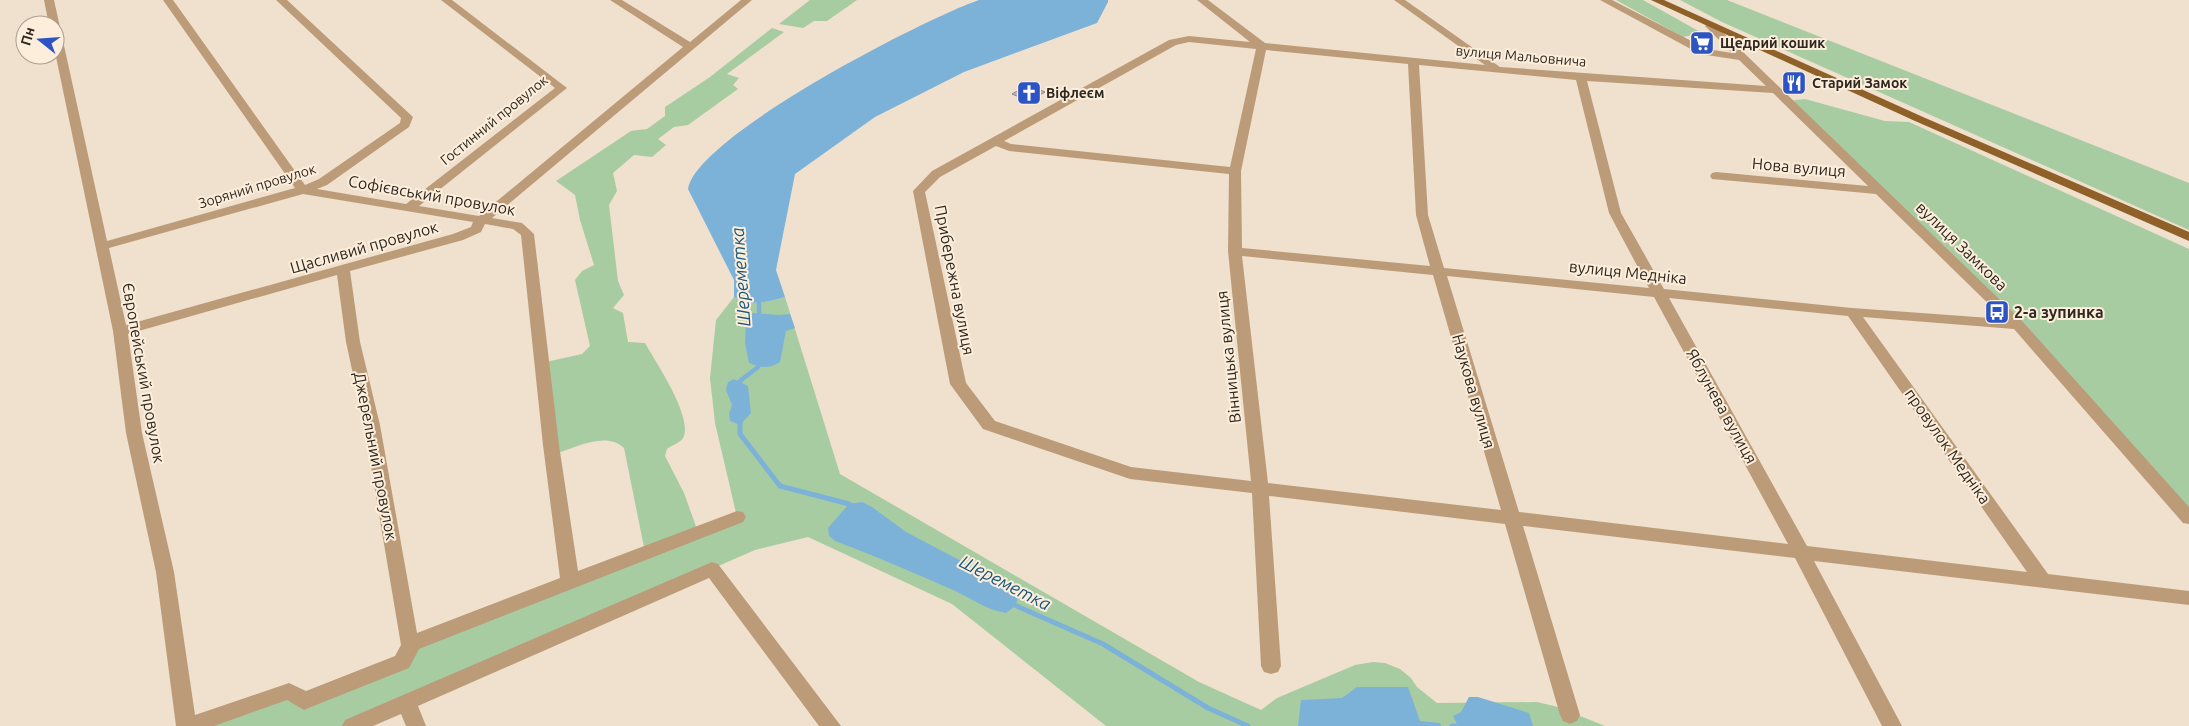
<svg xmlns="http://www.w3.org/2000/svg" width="2189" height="726" font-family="Ubuntu,sans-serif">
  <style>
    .green { fill: #a8cca2 }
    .water { fill: #7db2d8 }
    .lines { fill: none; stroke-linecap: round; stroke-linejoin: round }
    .stream-far1 { stroke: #7db2d8; stroke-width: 4.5 }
    .stream { stroke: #7db2d8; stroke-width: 5 }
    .building { fill: #bfb0c1; stroke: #918393 }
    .minor { fill: #bc9c78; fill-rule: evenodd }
    .major { fill: #8f6128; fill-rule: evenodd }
    .labels { text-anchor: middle; stroke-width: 4; stroke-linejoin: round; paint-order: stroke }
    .far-poi-label { font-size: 14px; font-weight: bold; fill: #2e2821; stroke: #fdeedb; text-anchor: start }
    .far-street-label { font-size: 14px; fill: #2e2821; stroke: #fdeedb }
    .street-label { font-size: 16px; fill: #2e2821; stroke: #fdeedb }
    .poi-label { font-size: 16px; font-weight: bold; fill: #2e2821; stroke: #fdeedb; text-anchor: start }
    .water-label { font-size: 18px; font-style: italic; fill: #19577c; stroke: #fdeedb }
  </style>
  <rect width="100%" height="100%" fill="#f0e0ce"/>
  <g class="green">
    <path d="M 810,0 L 857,0 L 827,21 L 814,21 L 803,28 L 779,24 Z"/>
    <path d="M 1616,0 L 1643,0 L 1702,33 L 1683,37 Z"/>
    <path d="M 1680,0 L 1727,0 L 2189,183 L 2189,230 L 1722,22 Z"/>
    <path d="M 772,28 L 784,32 L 727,74 L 739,78 L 733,85 L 738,89 L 688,125 L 674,127 L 658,139 L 666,145 L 652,157 L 634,155 L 613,173 L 617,191 L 609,205 L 618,281 L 624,295 L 613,308 L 623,313 L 628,342 L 645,343 C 655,361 694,418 683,438 C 680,443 672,445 667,449 L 665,456 L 684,493 L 698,532 L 737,517 L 715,423 L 710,378 L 716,320 L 734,297 C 752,307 766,302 785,297 L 840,474 L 1199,682 L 1261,710 L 1277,698 L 1355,665 L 1373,662 L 1385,663 L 1400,669 L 1411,678 L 1417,687 L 1437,703 L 1537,702 L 1558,707 L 1605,726 L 1106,726 L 952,604 L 808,537 L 755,550 L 352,726 L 189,726 L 289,691 L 304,701 L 402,662 L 412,643 L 645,552 L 624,448 C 606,430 572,449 552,455 L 541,363 L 582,354 L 590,346 L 575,280 L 582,271 L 594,265 L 580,220 L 575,195 L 556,181 L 631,131 L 647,129 L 665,116 L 665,107 L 710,77 Z"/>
    <path d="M 1805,99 L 1885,121 L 1909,122 L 2189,249 L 2189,518 L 2018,325 L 1788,101 Z"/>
  </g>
  <g class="water">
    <path d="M 979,0 L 1108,0 L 1108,2 L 1097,23 L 964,72 L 875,117 L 795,174 L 776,270 L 785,297 C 766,302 752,307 734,297 L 734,280 L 688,189 C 696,136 926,18 979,0 Z"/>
    <path d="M 753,313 L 779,315 L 790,314 L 795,328 L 786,331 L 780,362 C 770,369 761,368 749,363 L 745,343 L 746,319 Z"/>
    <path d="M 734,379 L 748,386 L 751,413 L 740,425 L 730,421 L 729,414 L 732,405 L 726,390 L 728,382 Z"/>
    <path d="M 862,502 L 872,507 L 906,532 L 1009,586 L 1018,598 L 1015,606 L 1006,613 C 986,610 971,598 953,590 C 914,573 875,556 835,541 L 829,536 L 828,528 L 849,504 Z"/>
    <path d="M 1357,687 L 1408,687 L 1420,721 L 1440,723 L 1441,726 L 1298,726 L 1301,700 L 1342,698 Z"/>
    <path d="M 1469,697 L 1478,697 L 1529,713 L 1533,726 L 1458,726 L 1453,716 L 1461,712 Z"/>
  </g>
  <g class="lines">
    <g class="stream-far1">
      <path d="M 759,300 L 759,320"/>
      <path d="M 740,385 L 740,381 L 758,367 L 759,362"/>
      <path d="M 740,420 L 740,422"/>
    </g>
    <g class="stream">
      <path d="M 740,421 L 740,434 L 780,486 L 849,504 L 854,508"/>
      <path d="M 1010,603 L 1103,644 L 1208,708 L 1248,726"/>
      <path d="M 1452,726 L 1464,726"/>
    </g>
  </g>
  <path class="building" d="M 1028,85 L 1045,92 L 1029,101 L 1012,94 Z"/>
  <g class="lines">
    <g class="minor">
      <path d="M 44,0 L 54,0 L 107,241 L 295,188 L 163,0 L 173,0 L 305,185 L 319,179 L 400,123 L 401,118 L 276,0 L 287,0 L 413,117 L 409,127 L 327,185 L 317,189 L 406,204 L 555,88 L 441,0 L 452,0 L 567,88 L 419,206 L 479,216 L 683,47 L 610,0 L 622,0 L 690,42 L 741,0 L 752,0 L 492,218 L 522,223 L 534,234 L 559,445 L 578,571 L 737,511 L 743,512 L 746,517 L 743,522 L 419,649 L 409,668 L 311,707 L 304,710 L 287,700 L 214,726 L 176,726 L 156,572 L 126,433 L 113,331 L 55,52 L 55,25 L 49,25 ZM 303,194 L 473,222 L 471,227 L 453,234 L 126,325 L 109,248 ZM 485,224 L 513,229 L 521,235 L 543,445 L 560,578 L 417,633 L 380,425 L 360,342 L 350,271 L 463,240 L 481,232 ZM 337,275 L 346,342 L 364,425 L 401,645 L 395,656 L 306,691 L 289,683 L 195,715 L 174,572 L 142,433 L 128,334 Z"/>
      <path d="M 1197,0 L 1208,0 L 1265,43 L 1485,65 L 1394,0 L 1405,0 L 1500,67 L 1766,86 L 1739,60 L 1700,54 L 1600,0 L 1612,0 L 1707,49 L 1732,53 L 1705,26 L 1710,23 L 1714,24 L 2023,322 L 2189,507 L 2189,524 L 2183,523 L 2014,329 L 1863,317 L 2048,574 L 2189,591 L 2189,605 L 1814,561 L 1902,726 L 1882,726 L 1795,558 L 1523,526 L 1580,715 L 1577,721 L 1570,724 L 1563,721 L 1560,715 L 1505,524 L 1269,496 L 1281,666 L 1278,672 L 1271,674 L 1264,672 L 1261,666 L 1252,493 L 1130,479 L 983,429 L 950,384 L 913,191 L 932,171 L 1169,40 L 1189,36 L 1250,42 ZM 1189,42 L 1256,49 L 1230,167 L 1011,144 L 1004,141 L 1176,45 ZM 1266,50 L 1408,64 L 1416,215 L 1430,266 L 1242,248 L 1241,171 ZM 1419,65 L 1576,80 L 1609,213 L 1649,288 L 1444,268 L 1428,215 ZM 1587,81 L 1773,93 L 1868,186 L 1716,172 L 1712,173 L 1710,176 L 1712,179 L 1876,194 L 2004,319 L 1852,308 L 1664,289 L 1621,213 ZM 996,146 L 1009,151 L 1229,174 L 1228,251 L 1251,481 L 1131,467 L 995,421 L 966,383 L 925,192 L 940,177 ZM 1242,256 L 1433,275 L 1501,510 L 1268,483 ZM 1447,276 L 1654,297 L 1788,544 L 1519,512 ZM 1669,298 L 1848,316 L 2027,572 L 1807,546 Z"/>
      <path d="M 712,562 L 718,564 L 841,726 L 819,726 L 709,578 L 418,706 L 426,726 L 406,726 L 401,714 L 373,726 L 342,726 L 345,720 Z"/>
    </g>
    <path class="major" d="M 1651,0 L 1664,0 L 1923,117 L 2189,232 L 2189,241 L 1915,121 Z"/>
  </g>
  <defs>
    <symbol id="supermarket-square" viewBox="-11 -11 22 22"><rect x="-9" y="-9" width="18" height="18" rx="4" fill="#2d54c4" stroke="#fdeedb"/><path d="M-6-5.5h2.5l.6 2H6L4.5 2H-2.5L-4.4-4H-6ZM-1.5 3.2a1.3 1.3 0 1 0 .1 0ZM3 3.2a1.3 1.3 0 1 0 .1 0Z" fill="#fff"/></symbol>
    <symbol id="restaurant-square" viewBox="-11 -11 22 22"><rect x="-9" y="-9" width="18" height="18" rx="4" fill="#2d54c4" stroke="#fdeedb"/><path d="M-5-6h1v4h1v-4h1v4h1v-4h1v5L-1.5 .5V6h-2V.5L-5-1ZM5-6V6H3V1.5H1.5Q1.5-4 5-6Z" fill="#fff"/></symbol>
    <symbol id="church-square" viewBox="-11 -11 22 22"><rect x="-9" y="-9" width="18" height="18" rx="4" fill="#2d54c4" stroke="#fdeedb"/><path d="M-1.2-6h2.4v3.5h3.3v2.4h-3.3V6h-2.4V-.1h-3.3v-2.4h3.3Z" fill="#fff"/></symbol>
    <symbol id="bus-square" viewBox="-11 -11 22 22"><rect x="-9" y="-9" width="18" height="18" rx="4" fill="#2d54c4" stroke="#fdeedb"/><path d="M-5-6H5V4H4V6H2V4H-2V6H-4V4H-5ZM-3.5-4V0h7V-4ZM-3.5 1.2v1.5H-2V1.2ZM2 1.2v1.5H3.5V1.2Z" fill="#fff"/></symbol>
  </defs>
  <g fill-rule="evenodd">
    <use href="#supermarket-square" x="1688" y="29" width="28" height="28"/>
    <use href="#restaurant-square" x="1780" y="69" width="28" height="28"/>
    <use href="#church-square" x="1015" y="79" width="28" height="28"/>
    <use href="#bus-square" x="1983" y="298" width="28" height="28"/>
  </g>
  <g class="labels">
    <g class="far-poi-label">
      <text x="1720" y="48">Щедрий кошик</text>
      <text x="1812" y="88">Старий Замок</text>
      <text x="1046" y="98">Віфлеєм</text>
    </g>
    <g class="far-street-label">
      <text transform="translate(1521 56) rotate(5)" y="5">вулиця Мальовнича</text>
      <text transform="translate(494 120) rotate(-39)" y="5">Гостинний провулок</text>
      <text transform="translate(257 186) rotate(-17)" y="5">Зоряний провулок</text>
    </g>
    <g class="street-label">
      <text transform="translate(1799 167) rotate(5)" y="6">Нова вулиця</text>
      <text transform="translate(432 195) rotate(10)" y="6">Софієвський провулок</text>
      <text transform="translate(1962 246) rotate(44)" y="6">вулиця Замкова</text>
      <text transform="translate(364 247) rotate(-16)" y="6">Щасливий провулок</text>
      <text transform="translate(1628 272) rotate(6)" y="6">вулиця Медніка</text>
      <text transform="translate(955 280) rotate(79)" y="6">Прибережна вулиця</text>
      <text transform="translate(1228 357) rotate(-96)" y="6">Вінницька вулиця</text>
      <text transform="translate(144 373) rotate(80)" y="6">Європейський провулок</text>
      <text transform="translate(1474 391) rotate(74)" y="6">Наукова вулиця</text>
      <text transform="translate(1722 406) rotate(61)" y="6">Яблунева вулиця</text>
      <text transform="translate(1948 446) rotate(55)" y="6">провулок Медніка</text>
      <text transform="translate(376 456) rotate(79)" y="6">Джерельний провулок</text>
    </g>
    <g class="poi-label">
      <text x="2014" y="318">2-а зупинка</text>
    </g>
    <g class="water-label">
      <text transform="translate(741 277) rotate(-94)" y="6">Шереметка</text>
      <text transform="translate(1005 583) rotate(27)" y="6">Шереметка</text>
    </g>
  </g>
  <g transform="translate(40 40) rotate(287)"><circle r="24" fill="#fdeedb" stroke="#aa9f91"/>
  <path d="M0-4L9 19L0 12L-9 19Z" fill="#2d54c4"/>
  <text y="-8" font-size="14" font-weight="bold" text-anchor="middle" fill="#2e2821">Пн</text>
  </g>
</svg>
